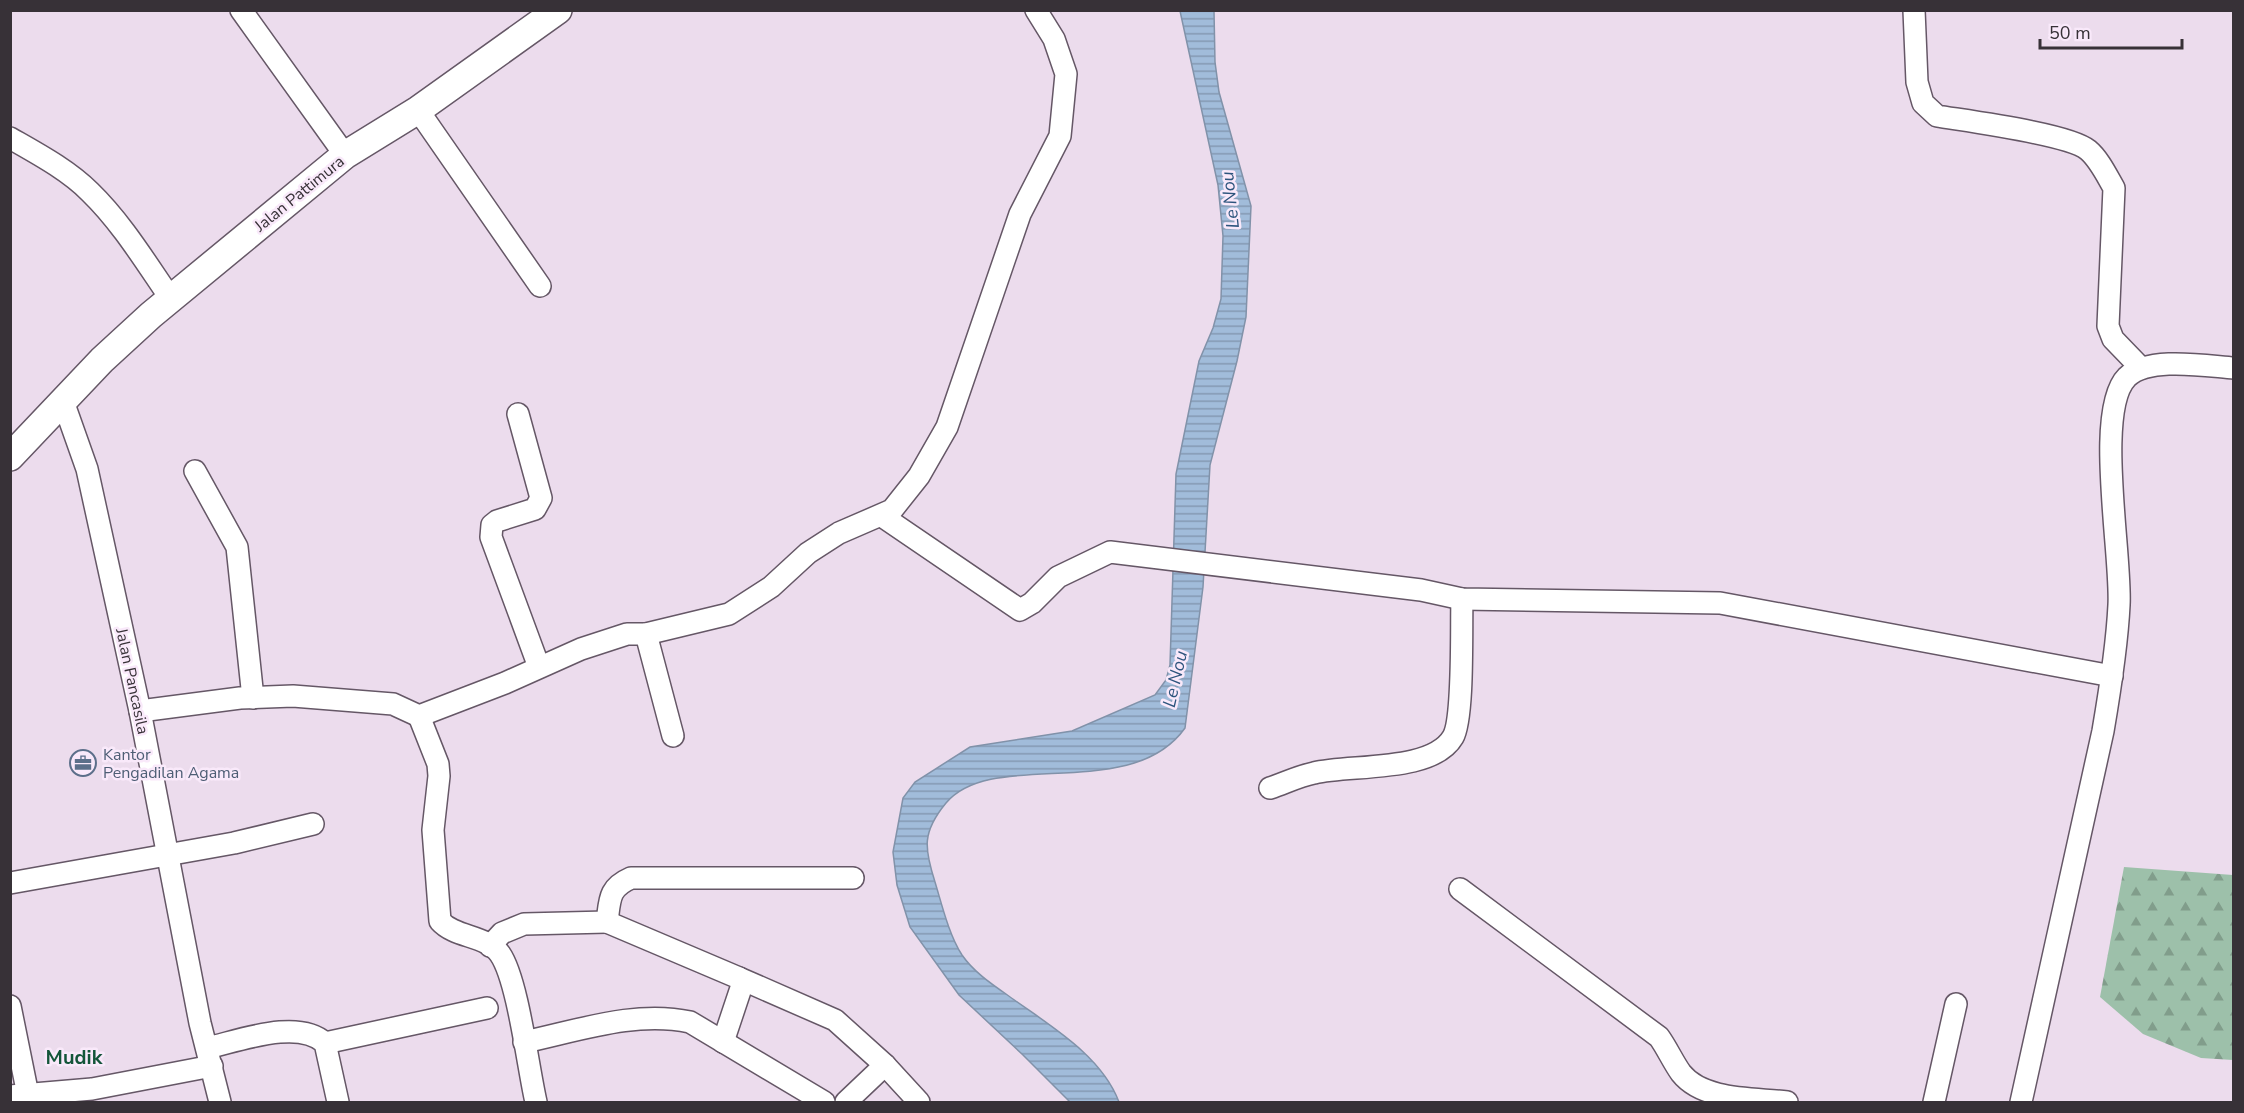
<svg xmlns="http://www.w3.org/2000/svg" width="2244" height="1113" font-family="'Nunito Sans',sans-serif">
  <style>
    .forest { fill: url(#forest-firs) }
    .water { fill: url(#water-rules); stroke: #8192a9; stroke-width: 1.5 }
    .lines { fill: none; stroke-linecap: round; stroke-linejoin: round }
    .minor-casing { stroke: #655766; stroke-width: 24 }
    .major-casing { stroke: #655766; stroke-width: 30 }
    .minor { stroke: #fff; stroke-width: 21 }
    .major { stroke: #fff; stroke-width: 27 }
    .labels { text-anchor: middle; stroke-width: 5; stroke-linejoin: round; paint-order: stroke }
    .street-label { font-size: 16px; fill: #373137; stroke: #f9e9fa }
    .service-label { font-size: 16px; fill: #4e5e75; stroke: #f9e9fa; text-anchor: start }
    .water-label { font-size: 18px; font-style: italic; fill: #2d547d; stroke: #f9e9fa }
    .quarter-label { font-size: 20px; font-weight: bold; fill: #135539; stroke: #f9e9fa }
  </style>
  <defs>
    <pattern id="forest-firs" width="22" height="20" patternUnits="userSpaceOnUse" patternTransform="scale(1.5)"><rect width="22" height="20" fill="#9dc0aa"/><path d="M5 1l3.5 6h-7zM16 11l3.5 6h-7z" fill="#819d8b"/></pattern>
    <pattern id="water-rules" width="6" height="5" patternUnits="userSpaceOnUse" patternTransform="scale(1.5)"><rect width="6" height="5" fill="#a1bcda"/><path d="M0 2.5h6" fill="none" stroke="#8499b2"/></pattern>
  </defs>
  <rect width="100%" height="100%" fill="#ecdced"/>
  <path class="forest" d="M 2124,867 L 2233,875 L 2233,1060 L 2201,1058 L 2143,1034 L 2100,997 Z"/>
  <path class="water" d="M 1180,11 L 1214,11 L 1215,62 L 1219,92 L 1251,206 L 1246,317 L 1237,361 L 1210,465 L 1203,587 L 1185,728 C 1131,804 993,747 946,803 C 922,832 924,848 935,882 C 942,905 949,935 962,955 C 973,971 990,983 1006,994 C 1047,1024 1101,1054 1119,1102 L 1070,1102 L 1023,1055 L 959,995 L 910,927 L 897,885 L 893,852 L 903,798 L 915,782 L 970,747 L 1072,731 L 1155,695 L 1166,680 L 1170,665 L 1176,474 L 1199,361 L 1213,328 L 1221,299 L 1223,236 L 1218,185 Z"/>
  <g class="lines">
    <defs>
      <g id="minor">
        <path d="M 241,10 L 345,155"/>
        <path d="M 1914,10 L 1917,82 L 1923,103 L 1937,116 C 1967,121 2069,134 2088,150 C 2099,159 2107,176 2114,188 L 2108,326 L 2113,339 L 2141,368"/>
        <path d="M 418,110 L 540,286"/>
        <path d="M 10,138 C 38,154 68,170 90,192 C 122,223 146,263 171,299"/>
        <path d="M 64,404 L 87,469 L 140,711 L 200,1023 L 220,1102"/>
        <path d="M 518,414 L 541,498 L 535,509 L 497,521 L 492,525 L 491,537 L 539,667"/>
        <path d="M 195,471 L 237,547 L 253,698"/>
        <path d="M 882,516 L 1020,610 L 1032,603 L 1058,577 L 1110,552 L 1421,590 L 1462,599 L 1720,603 L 2112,676"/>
        <path d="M 646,634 L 673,736"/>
        <path d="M 140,711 L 240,698 L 293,696 L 393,704 L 419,716 L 505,683 L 581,649 L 627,634 L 646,634 L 729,614 L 771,587 L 808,553 L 839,533 L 892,510 L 919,476 L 947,427 L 1020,214 L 1060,136 L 1066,74 L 1054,39 L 1036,10"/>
        <path d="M 419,716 L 438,764 L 439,776 L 433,830 L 440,921 C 455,938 487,935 500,954 C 518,980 528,1068 536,1102"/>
        <path d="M 1270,788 C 1285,783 1299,776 1314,773 C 1350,764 1432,773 1453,737 C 1464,718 1461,626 1462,599"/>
        <path d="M 10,883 L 234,843 L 313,824"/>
        <path d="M 1460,889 L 1659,1037 C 1667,1048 1673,1062 1681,1073 C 1703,1101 1753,1098 1787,1102"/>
        <path d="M 607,922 L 739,978 L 742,985 L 723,1042"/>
        <path d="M 490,946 L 502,933 L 524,924 L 607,922 C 610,900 608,888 631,878 L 853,878"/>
        <path d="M 739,978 L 835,1020 L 885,1065 L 919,1102"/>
        <path d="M 10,1006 L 28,1095"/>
        <path d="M 524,1042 C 577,1031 635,1010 690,1022 L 824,1102"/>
        <path d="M 325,1043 L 487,1008"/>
        <path d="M 207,1048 C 239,1041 298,1018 325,1043 L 338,1102"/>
        <path d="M 10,1096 L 92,1089 L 212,1066"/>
        <path d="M 846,1102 L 885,1065"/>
        <path d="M 1934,1102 L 1956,1004"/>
        <path d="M 2021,1102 L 2103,731 C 2110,690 2117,647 2119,605 C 2122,556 2094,410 2127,377 C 2149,356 2206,366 2234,368"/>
      </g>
      <path id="major" d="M 10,457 L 102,360 L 151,315 L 345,155 L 418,110 L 558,10"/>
    </defs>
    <use href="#minor" class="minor-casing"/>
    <use href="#major" class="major-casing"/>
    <use href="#minor" class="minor"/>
    <use href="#major" class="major"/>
  </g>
  <defs>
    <symbol id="office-ring" viewBox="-11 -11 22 22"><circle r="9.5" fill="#f9e9fa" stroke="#5c6f8a" stroke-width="1.5"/><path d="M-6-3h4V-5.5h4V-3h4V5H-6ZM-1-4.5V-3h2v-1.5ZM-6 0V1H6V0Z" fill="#5c6f8a"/></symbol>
  </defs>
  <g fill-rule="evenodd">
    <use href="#office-ring" x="68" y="748" width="30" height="30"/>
  </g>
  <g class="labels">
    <g class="street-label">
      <text transform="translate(299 193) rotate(-39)" y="6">Jalan Pattimura</text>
      <text transform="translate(133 681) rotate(78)" y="6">Jalan Pancasila</text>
    </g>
    <g class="service-label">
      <text x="103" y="760">Kantor<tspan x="103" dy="18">Pengadilan Agama</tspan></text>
    </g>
    <g class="water-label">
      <text transform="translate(1230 200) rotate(-96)" y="6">Le Nou</text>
      <text transform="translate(1175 679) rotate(-77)" y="6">Le Nou</text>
    </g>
    <g class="quarter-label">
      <text x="74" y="1064">Mudik</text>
    </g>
  </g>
  <rect width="2244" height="1113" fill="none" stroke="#373137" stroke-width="24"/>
  <path d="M2040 39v9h142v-9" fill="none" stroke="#373137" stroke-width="3"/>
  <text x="2049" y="39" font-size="18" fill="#373137" stroke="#f9e9fa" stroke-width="4.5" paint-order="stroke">50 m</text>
</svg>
